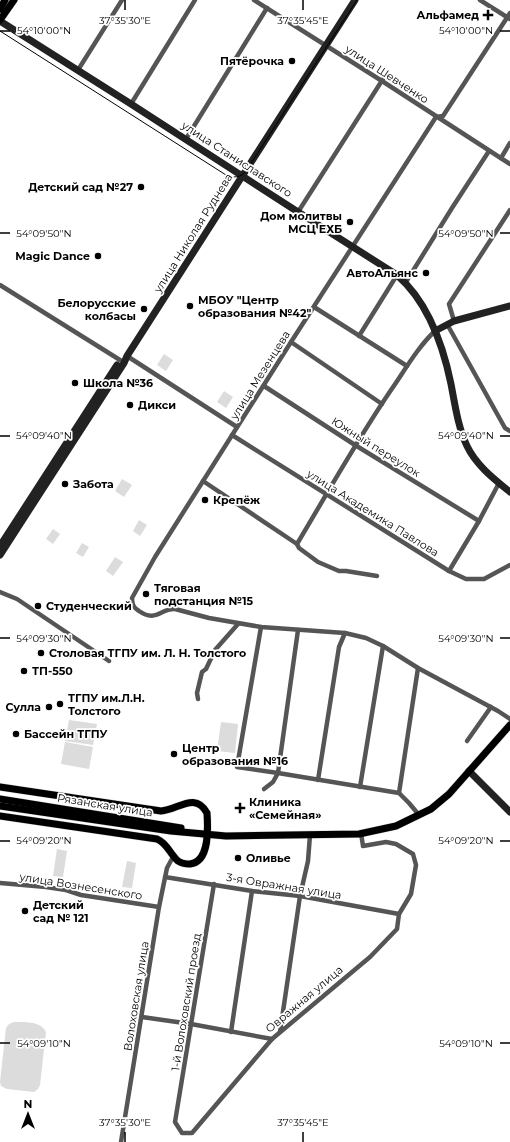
<svg xmlns="http://www.w3.org/2000/svg" width="510" height="1142" font-family="Montserrat,sans-serif">
  <style>
    .green { fill: #dcdcdc }
    .lines { fill: none; stroke-linecap: round; stroke-linejoin: round }
    .primary-casing { stroke: #dbdbdb; stroke-width: 8 }
    .street { stroke: #555; stroke-width: 4.5 }
    .secondary { stroke: #222; stroke-width: 7 }
    .primary { stroke: #000; stroke-width: 7 }
    .tram { stroke: #000; stroke-width: 1 }
    .ticks { fill: none; stroke: #000; stroke-width: 1.5 }
    .poi-dot { fill: #000; stroke: #fff; stroke-width: 1.5 }
    .labels { text-anchor: middle; stroke-width: 3.5; stroke-linejoin: round; paint-order: stroke }
    .poi-label { font-size: 11px; font-weight: bold; fill: #000; stroke: #fff; text-anchor: start }
    .street-label { font-size: 11px; fill: #000; stroke: #fff }
    .ticks-label { font-size: 10px; text-anchor: middle; fill: #000; stroke: #fff; stroke-width: 3.5; stroke-linejoin: round; paint-order: stroke }
  </style>
  <rect width="100%" height="100%" fill="#fff"/>
  <g class="green">
    <path d="M 164,354 L 173,360 L 166,371 L 157,365 Z"/>
    <path d="M 224,391 L 233,397 L 226,408 L 217,402 Z"/>
    <path d="M 122,479 L 132,485 L 124,497 L 115,491 Z"/>
    <path d="M 139,520 L 147,525 L 140,536 L 133,531 Z"/>
    <path d="M 53,529 L 60,534 L 53,544 L 46,539 Z"/>
    <path d="M 82,543 L 89,547 L 83,557 L 76,553 Z"/>
    <path d="M 115,557 L 123,562 L 113,576 L 106,571 Z"/>
    <path d="M 69,720 L 97,724 L 93,745 L 65,741 Z"/>
    <path d="M 221,722 L 238,724 L 235,753 L 217,751 Z"/>
    <path d="M 65,742 L 93,747 L 89,769 L 61,764 Z"/>
    <path d="M 57,849 L 67,851 L 63,877 L 53,876 Z"/>
    <path d="M 127,861 L 136,863 L 132,888 L 122,887 Z"/>
    <path d="M 14,1022 C 25,1022 41,1021 46,1032 L 40,1085 L 38,1089 L 34,1092 L 7,1089 L 1,1086 L 0,1082 L 6,1028 L 9,1024 Z"/>
  </g>
  <g class="lines">
    <defs>
      <g id="primary">
        <path d="M 0,9 L 5,0"/>
        <path d="M 0,20 L 14,0"/>
        <path d="M 0,787 L 161,811 C 178,810 195,791 207,813 C 208,828 210,862 190,864 C 186,864 182,864 178,861 C 170,854 167,843 157,839 L 0,816"/>
        <path d="M 0,799 L 181,828"/>
        <path d="M 0,806 L 171,831 L 226,836 L 359,834 L 396,826 L 431,809 L 449,794 L 510,725"/>
      </g>
    </defs>
    <use href="#primary" class="primary-casing"/>
    <g class="street">
      <path d="M 254,0 L 382,81 L 510,164"/>
      <path d="M 480,0 L 510,19"/>
      <path d="M 510,13 L 443,116 L 436,117 L 291,342 L 155,557 L 132,598 C 132,605 134,608 139,611 C 156,623 161,608 175,609 L 209,618 L 261,627 L 345,633 L 366,638 L 383,646 L 418,668 L 498,711 L 510,719"/>
      <path d="M 78,70 L 122,0"/>
      <path d="M 131,104 L 195,0"/>
      <path d="M 186,139 L 267,8"/>
      <path d="M 501,158 L 510,143"/>
      <path d="M 298,212 L 383,79"/>
      <path d="M 406,282 L 452,208 L 489,151"/>
      <path d="M 0,285 L 120,360"/>
      <path d="M 314,307 L 407,366"/>
      <path d="M 454,321 L 449,304 L 510,210"/>
      <path d="M 447,324 L 505,428 L 510,431"/>
      <path d="M 359,336 L 397,275"/>
      <path d="M 291,342 L 382,404"/>
      <path d="M 127,356 L 237,427"/>
      <path d="M 264,386 L 355,445 L 479,521"/>
      <path d="M 232,435 L 449,571 L 466,579 L 484,579 L 510,565"/>
      <path d="M 203,481 L 297,544 L 299,548 L 318,562 L 339,571 L 346,571 L 377,576"/>
      <path d="M 297,544 C 328,492 357,440 391,390 C 405,370 417,348 435,331"/>
      <path d="M 449,571 L 479,521 L 499,483"/>
      <path d="M 0,592 L 17,599 L 109,661"/>
      <path d="M 261,627 L 237,767 L 278,773 L 298,630"/>
      <path d="M 198,699 L 197,693 L 202,672 L 206,669 L 215,650 L 238,624"/>
      <path d="M 467,741 L 491,707"/>
      <path d="M 318,780 L 339,647 L 345,633"/>
      <path d="M 360,787 L 383,646"/>
      <path d="M 264,789 L 273,782 L 278,773 L 399,793 L 409,803 L 419,815"/>
      <path d="M 399,793 L 418,668"/>
      <path d="M 165,877 L 252,891 L 300,896 L 399,914"/>
      <path d="M 0,883 L 46,887 L 66,890 L 81,895 L 159,907"/>
      <path d="M 214,884 L 175,1122 L 182,1133 L 192,1133 L 272,1039 L 370,957 L 397,929 L 399,914 L 411,894 L 416,865 L 413,854 L 396,844 L 386,842 L 363,846 L 361,833"/>
      <path d="M 142,1017 L 191,1024 L 272,1039"/>
      <path d="M 231,1032 L 252,891"/>
      <path d="M 280,1032 L 300,896 L 308,861 L 310,835"/>
      <path d="M 121,1142 L 159,907 L 167,868 L 174,855"/>
    </g>
    <g class="secondary">
      <path d="M 0,21 L 131,104 L 298,212 L 397,275 C 428,302 443,345 451,384 C 455,405 458,427 467,446 C 476,465 494,479 510,492"/>
      <path d="M 435,331 L 454,321 L 510,306"/>
      <path d="M 0,546 L 117,365"/>
      <path d="M 0,555 L 124,363 L 127,356 L 355,0"/>
      <path d="M 469,771 L 510,812"/>
    </g>
    <use href="#primary" class="primary"/>
    <path class="tram" d="M 0,31 L 226,175 C 233,178 241,178 246,171 L 357,0"/>
  </g>
  <path class="ticks" d="M 125,0 L 125,10M 303,0 L 303,10M 0,31 L 10,31M 500,31 L 510,31M 0,233 L 10,233M 500,233 L 510,233M 0,436 L 10,436M 500,436 L 510,436M 0,638 L 10,638M 500,638 L 510,638M 0,841 L 10,841M 500,841 L 510,841M 0,1043 L 10,1043M 500,1043 L 510,1043M 125,1132 L 125,1142M 303,1132 L 303,1142"/>
  <g class="poi-dot">
    <path d="M486 9h4v4h4v4h-4v4h-4v-4h-4v-4h4z"/>
    <circle cx="292" cy="61" r="4"/>
    <circle cx="141" cy="187" r="4"/>
    <circle cx="350" cy="222" r="4"/>
    <circle cx="98" cy="256" r="4"/>
    <circle cx="426" cy="273" r="4"/>
    <circle cx="190" cy="306" r="4"/>
    <circle cx="144" cy="309" r="4"/>
    <circle cx="75" cy="383" r="4"/>
    <circle cx="130" cy="405" r="4"/>
    <circle cx="65" cy="484" r="4"/>
    <circle cx="205" cy="500" r="4"/>
    <circle cx="146" cy="594" r="4"/>
    <circle cx="38" cy="606" r="4"/>
    <circle cx="41" cy="653" r="4"/>
    <circle cx="24" cy="671" r="4"/>
    <circle cx="60" cy="704" r="4"/>
    <circle cx="49" cy="707" r="4"/>
    <circle cx="16" cy="734" r="4"/>
    <circle cx="174" cy="754" r="4"/>
    <path d="M238 802h4v4h4v4h-4v4h-4v-4h-4v-4h4z"/>
    <circle cx="238" cy="858" r="4"/>
    <circle cx="25" cy="911" r="4"/>
  </g>
  <g class="labels">
    <g class="poi-label">
      <text x="479" y="19" text-anchor="end">Альфамед</text>
      <text x="284" y="65" text-anchor="end">Пятёрочка</text>
      <text x="133" y="191" text-anchor="end">Детский сад №27</text>
      <text x="342" y="220" text-anchor="end">Дом молитвы<tspan x="342" dy="13">МСЦ ЕХБ</tspan></text>
      <text x="90" y="260" text-anchor="end">Magic Dance</text>
      <text x="418" y="277" text-anchor="end">АвтоАльянс</text>
      <text x="198" y="304">МБОУ "Центр<tspan x="198" dy="13">образования №42"</tspan></text>
      <text x="136" y="307" text-anchor="end">Белорусские<tspan x="136" dy="13">колбасы</tspan></text>
      <text x="83" y="387">Школа №36</text>
      <text x="138" y="409">Дикси</text>
      <text x="73" y="488">Забота</text>
      <text x="213" y="504">Крепёж</text>
      <text x="154" y="592">Тяговая<tspan x="154" dy="13">подстанция №15</tspan></text>
      <text x="46" y="610">Студенческий</text>
      <text x="49" y="657">Столовая ТГПУ им. Л. Н. Толстого</text>
      <text x="32" y="675">ТП-550</text>
      <text x="68" y="702">ТГПУ им.Л.Н.<tspan x="68" dy="13">Толстого</tspan></text>
      <text x="41" y="711" text-anchor="end">Сулла</text>
      <text x="24" y="738">Бассейн ТГПУ</text>
      <text x="182" y="752">Центр<tspan x="182" dy="13">образования №16</tspan></text>
      <text x="249" y="806">Клиника<tspan x="249" dy="13">«Семейная»</tspan></text>
      <text x="246" y="862">Оливье</text>
      <text x="33" y="909">Детский<tspan x="33" dy="13">сад № 121</tspan></text>
    </g>
    <g class="street-label">
      <text transform="translate(387 74) rotate(33)" y="4">улица Шевченко</text>
      <text transform="translate(237 159) rotate(33)" y="4">улица Станиславского</text>
      <text transform="translate(193 233) rotate(-58)" y="4">улица Николая Руднева</text>
      <text transform="translate(260 375) rotate(-58)" y="4">улица Мезенцева</text>
      <text transform="translate(376 447) rotate(32)" y="4">Южный переулок</text>
      <text transform="translate(373 513) rotate(32)" y="4">улица Академика Павлова</text>
      <text transform="translate(105 805) rotate(9)" y="4">Рязанская улица</text>
      <text transform="translate(81 886) rotate(9)" y="4">улица Вознесенского</text>
      <text transform="translate(284 886) rotate(9)" y="4">3-я Овражная улица</text>
      <text transform="translate(136 996) rotate(-81)" y="4">Волоховская улица</text>
      <text transform="translate(304 999) rotate(-40)" y="4">Овражная улица</text>
      <text transform="translate(186 1002) rotate(-81)" y="4">1-й Волоховский проезд</text>
    </g>
  </g>
  <g class="ticks-label">
    <text x="125" y="24">37°35'30"E</text>
    <text x="303" y="24">37°35'45"E</text>
    <text x="44" y="34">54°10'00"N</text>
    <text x="466" y="34">54°10'00"N</text>
    <text x="44" y="237">54°09'50"N</text>
    <text x="466" y="237">54°09'50"N</text>
    <text x="44" y="439">54°09'40"N</text>
    <text x="466" y="439">54°09'40"N</text>
    <text x="44" y="642">54°09'30"N</text>
    <text x="466" y="642">54°09'30"N</text>
    <text x="44" y="844">54°09'20"N</text>
    <text x="466" y="844">54°09'20"N</text>
    <text x="44" y="1047">54°09'10"N</text>
    <text x="466" y="1047">54°09'10"N</text>
    <text x="125" y="1126">37°35'30"E</text>
    <text x="303" y="1126">37°35'45"E</text>
  </g>
  <g transform="translate(28 1114)" stroke="#ffffff" stroke-width="3" paint-order="stroke">
  <path d="M0-3L7 15L0 10L-7 15Z" fill="#000000"/>
  <text y="-6" font-size="11" font-weight="bold" text-anchor="middle" fill="#000000">N</text>
  </g>
</svg>
